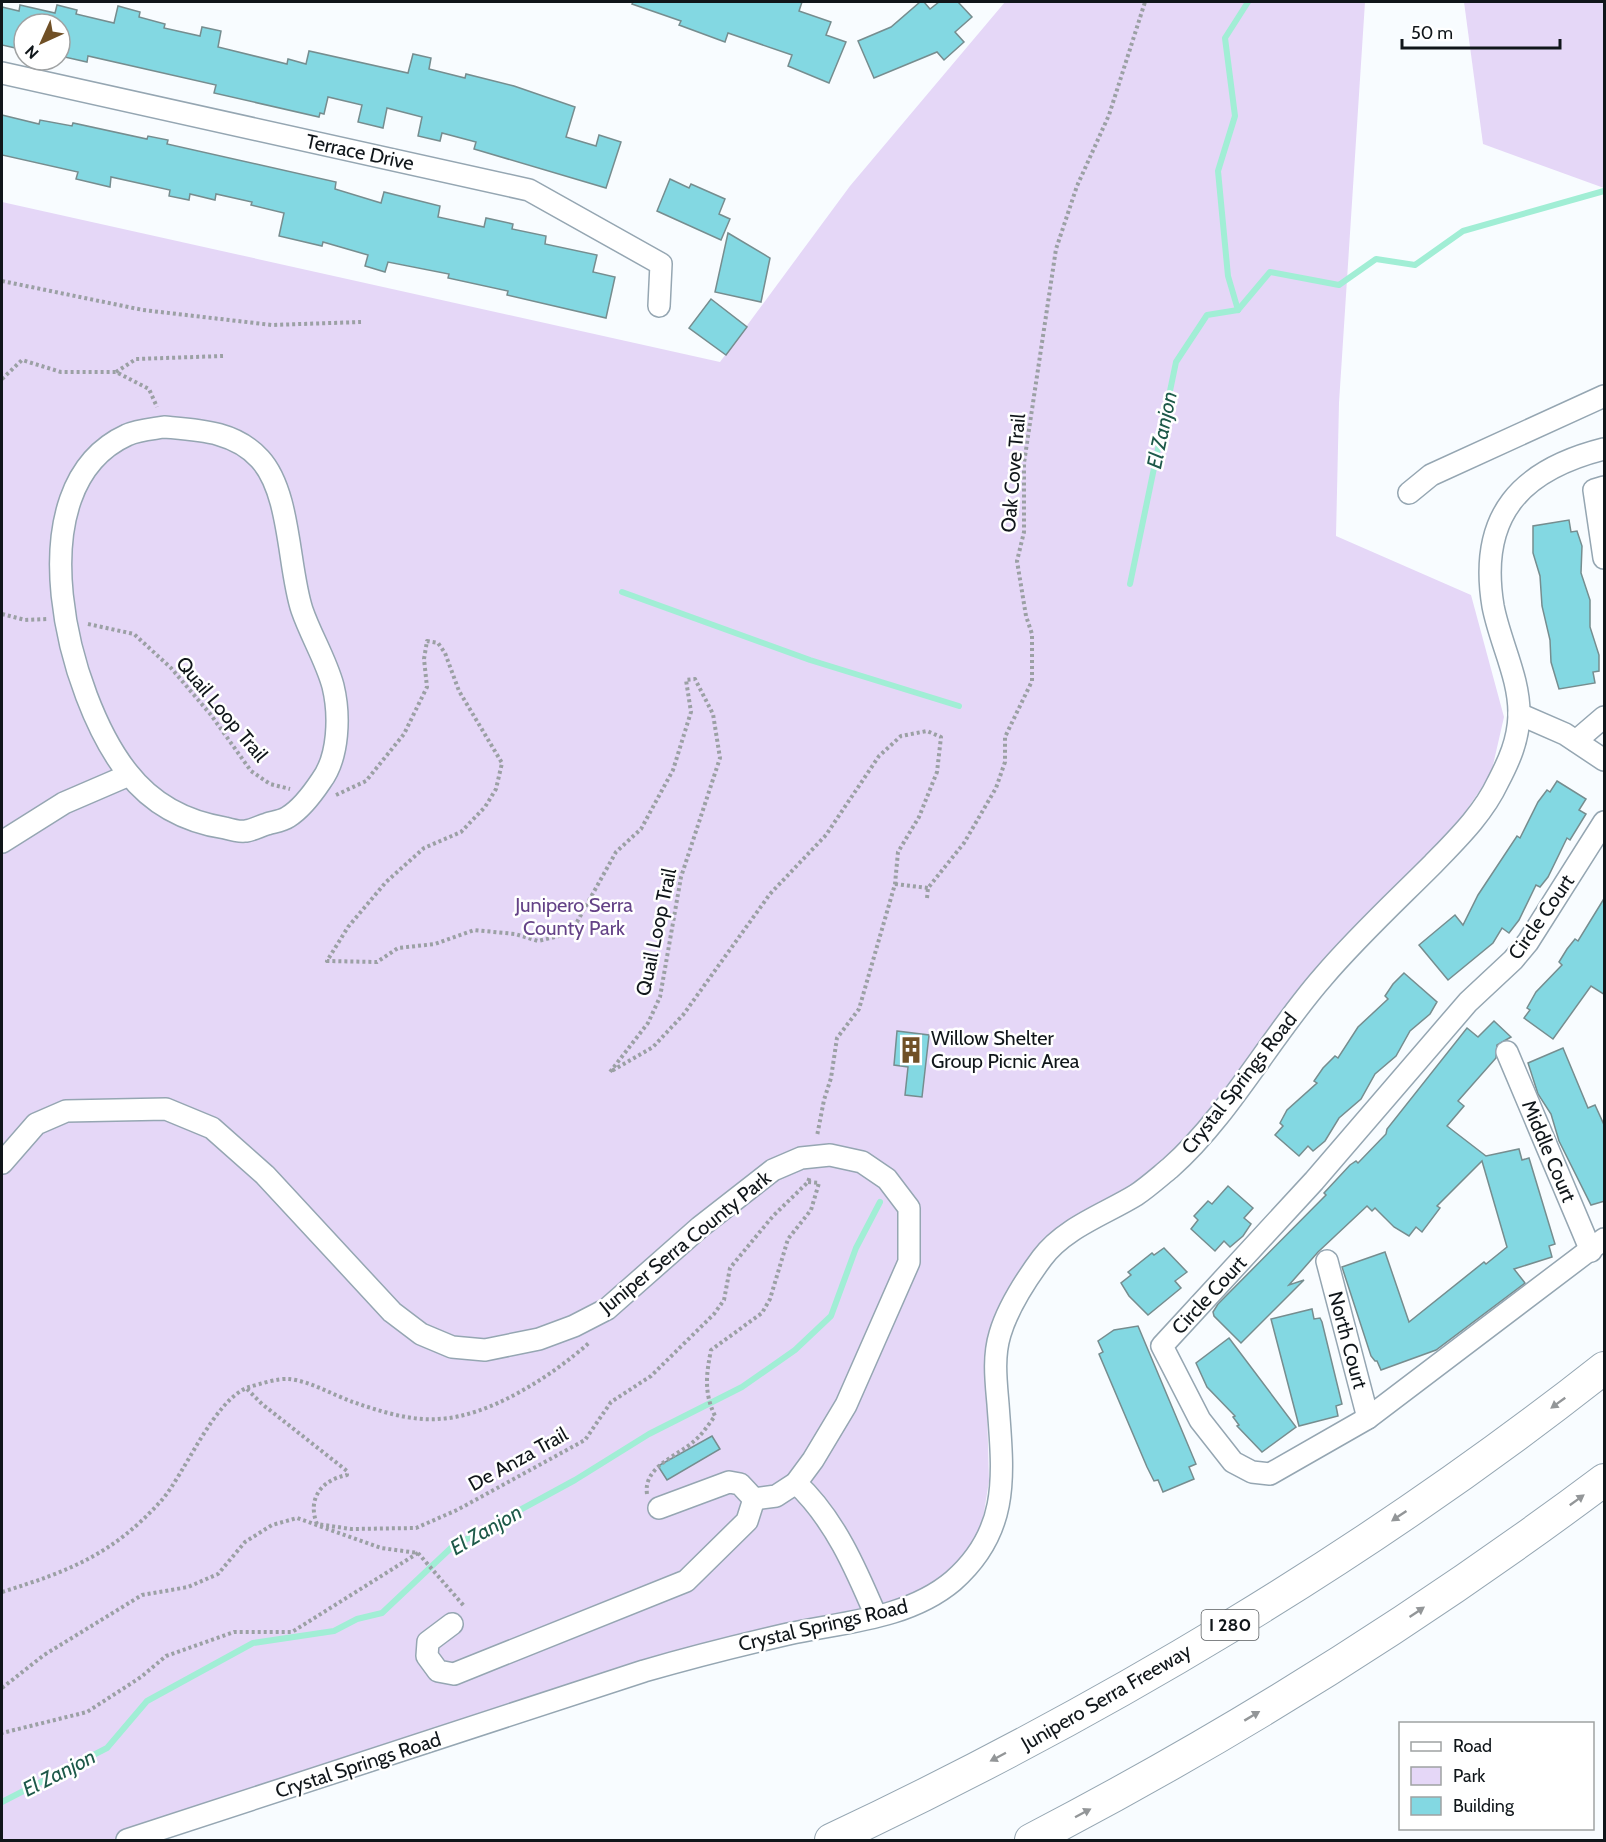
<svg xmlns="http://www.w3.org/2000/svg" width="1606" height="1842" font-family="Cabin,sans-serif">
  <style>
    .green { fill: #e5d7f7 }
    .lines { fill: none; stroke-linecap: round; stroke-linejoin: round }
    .stream { stroke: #a1eed5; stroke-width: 6 }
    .building { fill: #83d8e2; stroke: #768d8f; stroke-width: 1.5 }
    .minor-casing { stroke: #95a6b2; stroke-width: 24 }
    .highway-casing { stroke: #95a6b2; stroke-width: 34 }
    .path { stroke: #9ba0a4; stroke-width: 4; stroke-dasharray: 3 3; stroke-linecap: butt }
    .minor { stroke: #fff; stroke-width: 21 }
    .highway { stroke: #fff; stroke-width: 32 }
    .oneway { fill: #939698 }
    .labels { text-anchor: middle; stroke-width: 5; stroke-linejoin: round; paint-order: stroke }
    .shield { fill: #fff; stroke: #585c5f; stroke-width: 1.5 }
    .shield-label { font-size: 18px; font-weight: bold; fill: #10161a }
    .street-label { font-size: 20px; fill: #10161a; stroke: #fff }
    .park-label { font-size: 20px; fill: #644287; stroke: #fff }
    .poi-label { font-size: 20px; fill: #10161a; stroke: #fff; text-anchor: start }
    .water-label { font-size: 21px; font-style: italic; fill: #1d5949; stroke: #fff }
  </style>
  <rect width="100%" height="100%" fill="#f8fcff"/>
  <g class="green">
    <path d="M 1005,2 L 1365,2 L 1339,403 L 1336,536 L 1471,595 L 1504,717 L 1491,774 L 1457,824 L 1307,980 L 1188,1139 L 1158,1172 L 1090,1209 L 1050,1238 L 992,1348 L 987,1409 L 989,1481 L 981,1531 L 964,1562 L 930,1587 L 903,1599 L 799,1624 L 354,1759 L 111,1840 L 2,1840 L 2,202 L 720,362 L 850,186 Z"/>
    <path d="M 1464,2 L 1604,2 L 1604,188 L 1483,144 Z"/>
  </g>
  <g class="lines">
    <g class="stream">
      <path d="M 1238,310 L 1270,272 L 1339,285 L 1376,259 L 1415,265 L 1463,231 L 1604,191"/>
      <path d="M 1238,310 L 1228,276 L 1218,171 L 1235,116 L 1225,38 L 1248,2"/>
      <path d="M 1130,584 L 1176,362 L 1207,315 L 1238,310"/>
      <path d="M 622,592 L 810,660 L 959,706"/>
      <path d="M 2,1802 L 107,1748 L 147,1701 L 253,1643 L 334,1631 L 357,1619 L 382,1613 L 452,1547 L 575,1480 L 649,1434 L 742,1387 L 795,1350 L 831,1316 L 856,1248 L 880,1202"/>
    </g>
  </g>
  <g class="building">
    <path d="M 633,2 L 802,2 L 799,11 L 831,22 L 826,35 L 846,42 L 829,83 L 788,66 L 792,55 L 728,33 L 725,42 L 679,25 L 681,21 L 632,4 Z"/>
    <path d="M 920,2 L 924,2 L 930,9 L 939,2 L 958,2 L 972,17 L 955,32 L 964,42 L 944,60 L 937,52 L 874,78 L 858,41 L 891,27 Z"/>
    <path d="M 20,5 L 55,13 L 57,5 L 77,10 L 76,14 L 114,23 L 118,6 L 140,12 L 139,17 L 165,24 L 164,28 L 200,36 L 202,27 L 221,31 L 218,47 L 287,64 L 288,59 L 306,64 L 309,51 L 408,73 L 413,54 L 431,58 L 429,69 L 465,78 L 466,74 L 514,86 L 575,107 L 566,137 L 596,146 L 599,135 L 621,142 L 606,188 L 474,149 L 476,142 L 442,133 L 440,141 L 418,136 L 422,117 L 387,108 L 383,128 L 358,122 L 362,105 L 328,97 L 324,114 L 320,113 L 319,117 L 214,93 L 216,85 L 88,56 L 87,62 L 60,56 L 60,24 L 24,24 L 24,50 L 2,45 L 2,7 L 19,11 Z"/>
    <path d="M 2,115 L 39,124 L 40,120 L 72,126 L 73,123 L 147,139 L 148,136 L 168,140 L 167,144 L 336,182 L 335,189 L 381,203 L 384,192 L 440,206 L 438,217 L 484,227 L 486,218 L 513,224 L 512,229 L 546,236 L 545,244 L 597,255 L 593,272 L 615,277 L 606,318 L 507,295 L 508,291 L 448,278 L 449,274 L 388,262 L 385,272 L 365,266 L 368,255 L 323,242 L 322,246 L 279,236 L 284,213 L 251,205 L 252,202 L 216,194 L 215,200 L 190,194 L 189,200 L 169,196 L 170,190 L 111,177 L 110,187 L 76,179 L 78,172 L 2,155 Z"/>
    <path d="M 670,179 L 689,188 L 691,184 L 725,199 L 719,214 L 730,219 L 721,240 L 657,211 Z"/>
    <path d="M 728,233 L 770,258 L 761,302 L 715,292 Z"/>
    <path d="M 711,299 L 747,327 L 726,355 L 689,328 Z"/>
    <path d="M 1569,520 L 1571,532 L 1577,531 L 1582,546 L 1581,573 L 1590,600 L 1590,627 L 1599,655 L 1599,671 L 1593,672 L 1595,683 L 1559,689 L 1551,662 L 1550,640 L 1542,606 L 1540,576 L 1533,553 L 1533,526 Z"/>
    <path d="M 1557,781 L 1586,799 L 1579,810 L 1586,814 L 1570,840 L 1567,838 L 1548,877 L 1540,887 L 1536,885 L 1519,920 L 1509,933 L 1502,928 L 1493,943 L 1448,980 L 1419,945 L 1455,915 L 1463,925 L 1478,895 L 1517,836 L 1520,838 L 1538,802 L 1547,790 L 1550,792 Z"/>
    <path d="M 1605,897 L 1605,995 L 1591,986 L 1553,1039 L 1524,1018 L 1530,1010 L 1527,1008 L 1536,992 L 1562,965 L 1559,962 L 1567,949 L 1575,939 L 1578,941 Z"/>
    <path d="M 1404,973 L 1437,1002 L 1430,1014 L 1410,1031 L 1396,1056 L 1375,1074 L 1361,1099 L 1339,1118 L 1325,1141 L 1313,1151 L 1308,1146 L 1299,1156 L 1275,1135 L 1283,1126 L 1280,1123 L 1287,1110 L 1317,1083 L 1314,1081 L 1323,1068 L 1335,1056 L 1338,1058 L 1358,1027 L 1388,999 L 1385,996 L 1393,984 Z"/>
    <path d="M 1494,1021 L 1511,1037 L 1497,1045 L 1496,1058 L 1458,1101 L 1464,1106 L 1447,1126 L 1486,1156 L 1519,1149 L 1522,1160 L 1529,1158 L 1555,1244 L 1549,1246 L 1552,1257 L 1514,1269 L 1525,1283 L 1436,1350 L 1381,1370 L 1377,1361 L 1375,1361 L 1371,1356 L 1342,1267 L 1385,1252 L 1409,1322 L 1484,1262 L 1486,1264 L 1507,1247 L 1482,1161 L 1437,1206 L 1440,1208 L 1422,1232 L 1416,1227 L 1409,1236 L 1394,1227 L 1375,1208 L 1372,1211 L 1367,1206 L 1318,1252 L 1289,1285 L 1304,1280 L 1241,1343 L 1214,1316 L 1213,1312 L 1218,1304 L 1326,1195 L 1324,1193 L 1350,1165 L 1356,1161 L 1358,1163 L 1386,1134 L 1387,1129 L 1467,1028 L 1478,1037 Z"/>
    <path d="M 897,1031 L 929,1035 L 922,1097 L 905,1095 L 908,1067 L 894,1065 Z"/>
    <path d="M 1563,1048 L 1588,1108 L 1595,1105 L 1605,1127 L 1605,1201 L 1591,1205 L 1559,1141 L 1551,1114 L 1538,1094 L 1528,1063 Z"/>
    <path d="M 1228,1186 L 1253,1208 L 1244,1218 L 1251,1224 L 1243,1236 L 1230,1247 L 1224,1241 L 1215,1251 L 1191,1229 L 1198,1220 L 1194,1216 L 1208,1201 L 1212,1204 Z"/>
    <path d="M 1164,1248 L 1187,1272 L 1175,1281 L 1181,1288 L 1148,1315 L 1129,1296 L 1121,1283 L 1131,1275 L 1128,1272 L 1152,1253 L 1154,1255 Z"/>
    <path d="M 1312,1309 L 1314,1319 L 1320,1318 L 1322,1322 L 1342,1404 L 1336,1406 L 1338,1416 L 1299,1426 L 1271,1319 Z"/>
    <path d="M 1138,1326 L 1196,1464 L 1189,1467 L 1194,1479 L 1163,1492 L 1158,1480 L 1154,1481 L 1147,1467 L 1099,1354 L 1103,1352 L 1098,1341 L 1114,1330 Z"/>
    <path d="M 1229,1338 L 1296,1427 L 1262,1452 L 1237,1426 L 1239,1425 L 1233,1417 L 1235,1416 L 1207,1387 L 1196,1363 Z"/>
    <path d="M 712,1436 L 720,1449 L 667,1480 L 658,1466 Z"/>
  </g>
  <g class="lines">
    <defs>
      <g id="minor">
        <path d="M 2,73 L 529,190 L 661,264 L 659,306"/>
        <path d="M 164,427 C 198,430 235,431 260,459 C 291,493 288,568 302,610 C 311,636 326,660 333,686 C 340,715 339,757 321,781 C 313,793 301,809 288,817 C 282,821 273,822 267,824 C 260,826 253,830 246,831 C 240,832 232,830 225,828 C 187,822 153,805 128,773 C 68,698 13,487 127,435 C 137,430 152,429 164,427 Z"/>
        <path d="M 1604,487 L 1594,490 L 1604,558"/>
        <path d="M 1409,493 L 1431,475 L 1604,396"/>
        <path d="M 1519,714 L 1565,734 L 1604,760"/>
        <path d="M 1576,741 L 1604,717"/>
        <path d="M 1604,822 L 1528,942 L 1513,960 L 1468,1002 L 1314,1181 L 1162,1346 L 1200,1420 L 1233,1462 L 1252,1472 L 1270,1474 L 1368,1418 L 1604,1239"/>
        <path d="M 2,842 L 64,803 L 129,775"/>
        <path d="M 1507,1052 L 1591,1251"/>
        <path d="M 2,1163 L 36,1124 L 66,1111 L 166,1109 L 212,1128 L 265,1175 L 392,1312 L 421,1334 L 452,1347 L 485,1350 L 539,1339 L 574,1326 L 607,1309 L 700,1227 L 773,1170 L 801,1158 L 830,1155 L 862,1162 L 887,1179 L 909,1208 L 909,1262 L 846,1405 L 813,1460 L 796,1483 L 776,1496 L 754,1499"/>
        <path d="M 1327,1261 L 1368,1418"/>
        <path d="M 796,1483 C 834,1518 856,1569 876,1616"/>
        <path d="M 452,1624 L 428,1642 L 427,1656 L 438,1671 L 454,1674 L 686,1581 L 747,1521 L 754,1499 L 740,1484 L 729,1482 L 659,1508"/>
        <path d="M 127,1840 L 644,1671 C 692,1657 740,1645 788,1634 C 843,1622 908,1619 953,1581 C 1011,1530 1003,1474 998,1404 C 996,1381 993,1357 1000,1334 C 1008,1307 1025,1281 1042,1258 C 1064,1228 1105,1214 1136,1195 C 1148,1187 1159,1177 1170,1168 C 1229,1116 1271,1036 1323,977 C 1357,937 1396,901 1433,864 C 1457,839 1483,814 1498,782 C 1509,761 1518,741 1519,716 C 1520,678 1500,643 1493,606 C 1478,515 1521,470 1604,449"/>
      </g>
      <g id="highway">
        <path d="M 831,1840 C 1101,1713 1370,1553 1604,1368"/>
        <path d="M 1031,1840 C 1231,1736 1424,1615 1604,1480"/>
      </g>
    </defs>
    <use href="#minor" class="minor-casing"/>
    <use href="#highway" class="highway-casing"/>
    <g class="path">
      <path d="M 2,281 L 143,310 L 272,325 L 361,322"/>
      <path d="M 116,372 L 136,359 L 223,356"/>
      <path d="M 2,379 L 22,360 L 61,372 L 116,372 L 149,389 L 157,407"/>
      <path d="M 2,614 L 25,620 L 48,619"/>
      <path d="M 88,624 L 134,634 L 171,668 L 211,715 L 251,771 L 270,784 L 290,789"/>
      <path d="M 336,795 L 366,781 L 404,734 L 427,687 L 424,659 L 427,641 L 438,643 L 445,653 L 459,691 L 502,763 L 496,789 L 485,807 L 461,832 L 424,848 L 386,882 L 348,927 L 327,961 L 377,962 L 398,948 L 435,944 L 474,930 L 515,934 L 538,941 L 559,936 L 577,922 L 616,852 L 641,829 L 673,770 L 691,712 L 686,680 L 695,679 L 713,714 L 720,758 L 681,877 L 660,997 L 648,1023 L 610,1072 L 653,1047 L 683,1015 L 770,894 L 826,835 L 879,756 L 901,736 L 927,731 L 941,737 L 937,772 L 919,817 L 898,852 L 895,884 L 859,1009 L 837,1038 L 831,1078 L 824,1100 L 817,1136"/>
      <path d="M 895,884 L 928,888"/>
      <path d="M 927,898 L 928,888 L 964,843 L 996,788 L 1005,762 L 1005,737 L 1032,681 L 1032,634 L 1026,616 L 1017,561 L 1024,532 L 1024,463 L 1056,249 L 1077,186 L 1109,115 L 1145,2"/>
      <path d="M 247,1389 L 262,1404 L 347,1471 L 347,1475 C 321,1480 307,1499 317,1524 L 351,1529 L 416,1528 L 457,1510 L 585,1440 L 611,1402 L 651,1376 L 714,1314 L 724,1300 L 730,1268 L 773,1216 L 808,1182 L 810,1176"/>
      <path d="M 647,1494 C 643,1467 677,1456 693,1442 C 702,1435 708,1425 715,1416 C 704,1393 706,1375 711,1350 L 762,1313 L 770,1299 L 788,1239 L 811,1210 L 819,1183 L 808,1182"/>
      <path d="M 418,1553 L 464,1606"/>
      <path d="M 2,1592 C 69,1571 112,1555 161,1501 C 185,1474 214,1399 249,1387 C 260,1384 278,1378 289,1379 C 310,1381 333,1395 353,1402 C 379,1411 410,1421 438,1419 C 489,1417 552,1376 590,1342"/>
      <path d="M 2,1688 L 44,1655 L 142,1595 L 188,1587 L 218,1574 L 245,1542 L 272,1525 L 297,1518 L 381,1548 L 418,1553 L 292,1632 L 234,1632 L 166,1656 L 141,1677 L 87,1712 L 2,1733"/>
    </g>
    <use href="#minor" class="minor"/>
    <use href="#highway" class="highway"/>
  </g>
  <defs><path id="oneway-solid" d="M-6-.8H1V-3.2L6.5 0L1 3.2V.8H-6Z" transform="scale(1.5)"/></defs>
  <g class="oneway">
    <use href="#oneway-solid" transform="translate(1558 1403) rotate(144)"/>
    <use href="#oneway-solid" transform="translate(1577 1500) rotate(-36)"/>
    <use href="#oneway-solid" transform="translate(1399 1516) rotate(146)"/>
    <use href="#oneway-solid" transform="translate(1417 1612) rotate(-34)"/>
    <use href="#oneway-solid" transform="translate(1252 1716) rotate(-31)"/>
    <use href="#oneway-solid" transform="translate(998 1757) rotate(152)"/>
    <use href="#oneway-solid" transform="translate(1083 1813) rotate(-28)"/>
  </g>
  <defs>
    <symbol id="building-bare" viewBox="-9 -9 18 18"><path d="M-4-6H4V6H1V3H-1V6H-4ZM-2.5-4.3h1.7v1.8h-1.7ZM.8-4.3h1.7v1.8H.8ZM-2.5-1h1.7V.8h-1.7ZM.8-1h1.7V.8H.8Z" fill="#705026" stroke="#fff" stroke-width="2.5" paint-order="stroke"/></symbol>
  </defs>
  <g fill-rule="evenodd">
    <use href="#building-bare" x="892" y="1031" width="38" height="38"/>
  </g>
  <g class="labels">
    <rect class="shield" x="1201.5" y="1610" width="57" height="30" rx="4.5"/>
    <g class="shield-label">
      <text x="1230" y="1631">I 280</text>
    </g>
    <g class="street-label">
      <text transform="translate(360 152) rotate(12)" y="7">Terrace Drive</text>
      <text transform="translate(1013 473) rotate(-85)" y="7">Oak Cove Trail</text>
      <text transform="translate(222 709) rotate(50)" y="7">Quail Loop Trail</text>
      <text transform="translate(1541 917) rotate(-55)" y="7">Circle Court</text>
      <text transform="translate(656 932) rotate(-78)" y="7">Quail Loop Trail</text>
      <text transform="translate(1239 1083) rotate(-52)" y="7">Crystal Springs Road</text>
      <text transform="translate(1549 1151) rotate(67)" y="7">Middle Court</text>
      <text transform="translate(685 1242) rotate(-39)" y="7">Juniper Serra County Park</text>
      <text transform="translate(1209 1295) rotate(-47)" y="7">Circle Court</text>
      <text transform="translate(1348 1340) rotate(75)" y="7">North Court</text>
      <text transform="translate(518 1459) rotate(-29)" y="7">De Anza Trail</text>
      <text transform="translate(823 1625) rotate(-13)" y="7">Crystal Springs Road</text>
      <text transform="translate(1106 1697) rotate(-30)" y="7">Junipero Serra Freeway</text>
      <text transform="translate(358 1765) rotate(-18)" y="7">Crystal Springs Road</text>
    </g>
    <g class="park-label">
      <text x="574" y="912">Junipero Serra<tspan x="574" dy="23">County Park</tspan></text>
    </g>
    <g class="poi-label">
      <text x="931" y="1045">Willow Shelter<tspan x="931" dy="23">Group Picnic Area</tspan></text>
    </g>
    <g class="water-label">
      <text transform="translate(1162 430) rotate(-78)" y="7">El Zanjon</text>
      <text transform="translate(486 1530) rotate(-30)" y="7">El Zanjon</text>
      <text transform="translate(59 1773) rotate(-27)" y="7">El Zanjon</text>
    </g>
  </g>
  <rect width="1606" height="1842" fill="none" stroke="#10161a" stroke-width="6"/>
  <rect x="1399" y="1722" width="195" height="108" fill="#ffffff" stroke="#9fa2a3" stroke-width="1.5"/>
  <rect x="1411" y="1742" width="30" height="9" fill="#ffffff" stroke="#9fa2a3" stroke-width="1.5"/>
  <text x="1453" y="1752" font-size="18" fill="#10161a">Road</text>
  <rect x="1411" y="1767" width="30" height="18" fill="#e5d7f7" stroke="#9fa2a3" stroke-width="1.5"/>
  <text x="1453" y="1782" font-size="18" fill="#10161a">Park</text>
  <rect x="1411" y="1797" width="30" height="18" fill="#83d8e2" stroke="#9fa2a3" stroke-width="1.5"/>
  <text x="1453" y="1812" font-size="18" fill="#10161a">Building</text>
  <g transform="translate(42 42) rotate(225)"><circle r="28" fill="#ffffff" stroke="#9fa2a3" stroke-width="1.5"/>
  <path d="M0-4.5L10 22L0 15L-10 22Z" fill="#705026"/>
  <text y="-9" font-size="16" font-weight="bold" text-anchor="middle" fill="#10161a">N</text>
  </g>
  <path d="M1402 39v9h158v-9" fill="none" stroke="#10161a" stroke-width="3"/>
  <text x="1411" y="39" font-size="18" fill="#10161a" stroke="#ffffff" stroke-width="4.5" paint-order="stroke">50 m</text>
</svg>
